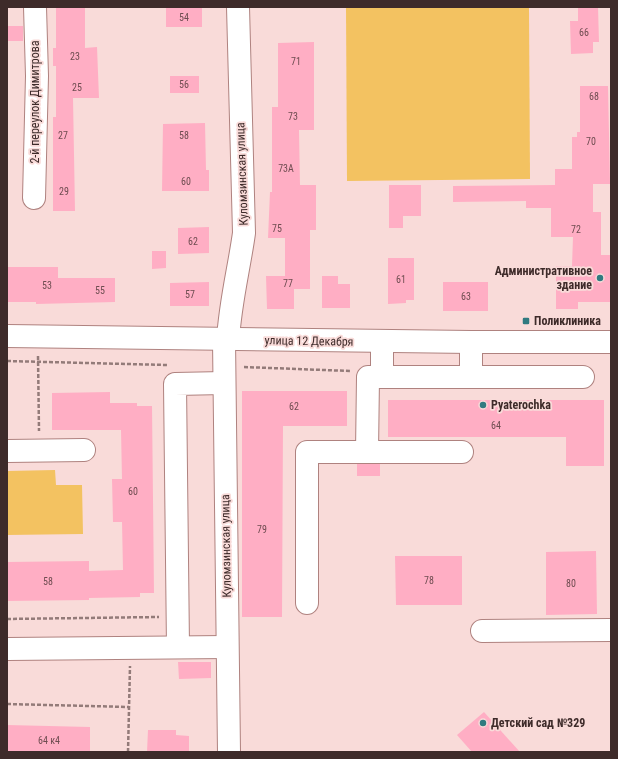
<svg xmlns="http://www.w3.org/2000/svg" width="618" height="759" font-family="'Roboto Condensed',sans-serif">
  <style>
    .green { fill: #f3c261 }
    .building { fill: #ffaec4 }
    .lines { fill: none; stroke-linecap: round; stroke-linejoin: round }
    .minor-casing { stroke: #af827f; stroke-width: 24 }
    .major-casing { stroke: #af827f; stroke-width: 24 }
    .path { stroke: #937b79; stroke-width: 2.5; stroke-dasharray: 4 2; stroke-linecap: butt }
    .minor { stroke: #fff; stroke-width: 22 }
    .major { stroke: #fff; stroke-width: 22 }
    .poi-dot { fill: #317a80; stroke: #f9dbd9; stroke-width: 1.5 }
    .labels { text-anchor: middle; stroke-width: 3.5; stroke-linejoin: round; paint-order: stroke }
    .number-label { font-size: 10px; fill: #6e4c50 }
    .street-label { font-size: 12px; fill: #3e2b2a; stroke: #f9dbd9 }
    .poi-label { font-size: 12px; font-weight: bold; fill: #3e2b2a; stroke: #f9dbd9; text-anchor: start }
  </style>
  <rect width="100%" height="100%" fill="#f9dbd9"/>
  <g class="green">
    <path d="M 346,7 L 529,7 L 530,179 L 347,181 Z"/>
    <path d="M 55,470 L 56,485 L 82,485 L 83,534 L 7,535 L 7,471 Z"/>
  </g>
  <g class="building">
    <path d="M 56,7 L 85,7 L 85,48 L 97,47 L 99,98 L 73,98 L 75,211 L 53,211 L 53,117 L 56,117 L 56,66 L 53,66 L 53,48 L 56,48 Z"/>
    <rect x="166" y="7" width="36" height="20"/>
    <path d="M 578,7 L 598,7 L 599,42 L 593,42 L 593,53 L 571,54 L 570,21 L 578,21 Z"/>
    <rect x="7" y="26" width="16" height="15"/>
    <path d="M 314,42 L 314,130 L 299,130 L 300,185 L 316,185 L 316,230 L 310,230 L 310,289 L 294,289 L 294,309 L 267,309 L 266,276 L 285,276 L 285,238 L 268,238 L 270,192 L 272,192 L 272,107 L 278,107 L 278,43 Z"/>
    <rect x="170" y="76" width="29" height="17"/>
    <path d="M 580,86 L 608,86 L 610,184 L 593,184 L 593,212 L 601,212 L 601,255 L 611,255 L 611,302 L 578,302 L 578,309 L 556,309 L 556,266 L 572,266 L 573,237 L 551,237 L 551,208 L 526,208 L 526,201 L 453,202 L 453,186 L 555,185 L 555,169 L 572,169 L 572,137 L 577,137 L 577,132 L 580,132 Z"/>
    <path d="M 205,123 L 206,170 L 209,170 L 209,191 L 162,191 L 163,124 Z"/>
    <path d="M 389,185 L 421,185 L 421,216 L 403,216 L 403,228 L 389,228 Z"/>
    <path d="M 209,227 L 209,253 L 178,254 L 178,228 Z"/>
    <path d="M 152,251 L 166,251 L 166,268 L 152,269 Z"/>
    <path d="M 388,258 L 414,258 L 414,300 L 406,300 L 406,303 L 388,304 Z"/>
    <path d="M 7,267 L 58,267 L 58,278 L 115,278 L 115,302 L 36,304 L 36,302 L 7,302 Z"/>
    <path d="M 322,276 L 338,276 L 338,284 L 350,284 L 350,308 L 322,308 Z"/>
    <path d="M 209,282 L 209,306 L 170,306 L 170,283 Z"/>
    <rect x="443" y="282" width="45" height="29"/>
    <path d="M 242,391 L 347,391 L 347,426 L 283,426 L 282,617 L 242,617 Z"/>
    <path d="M 110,392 L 110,403 L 137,403 L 137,406 L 152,406 L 154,593 L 140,593 L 140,597 L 89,598 L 89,600 L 7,601 L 7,562 L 89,561 L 89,571 L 123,570 L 122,522 L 113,522 L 112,479 L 122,479 L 121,430 L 52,430 L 52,393 Z"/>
    <path d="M 388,400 L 604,400 L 604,466 L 566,466 L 566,437 L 388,437 Z"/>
    <rect x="357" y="464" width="23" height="12"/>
    <path d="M 596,551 L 597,614 L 546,615 L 546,552 Z"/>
    <path d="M 395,556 L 462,556 L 462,605 L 396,605 Z"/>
    <path d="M 178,662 L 211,662 L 211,678 L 179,679 Z"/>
    <path d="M 484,712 L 520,752 L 472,752 L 457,735 Z"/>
    <path d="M 7,725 L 90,727 L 90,752 L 7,752 Z"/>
    <path d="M 148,730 L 176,730 L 176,735 L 189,736 L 189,752 L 147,752 Z"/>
  </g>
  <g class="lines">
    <defs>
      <g id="minor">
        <path d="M 34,198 L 37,76 L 35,7"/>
        <path d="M 224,340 L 229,752"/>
        <path d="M 228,340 C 230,303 239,269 244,233 L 238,7"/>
        <path d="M 382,341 L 382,377"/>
        <path d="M 471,377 L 471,342"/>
        <path d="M 7,451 L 84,450"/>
        <path d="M 367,452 L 368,377 L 583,377"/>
        <path d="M 307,603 L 307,452 L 462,452"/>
        <path d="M 482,631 L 611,630"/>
        <path d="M 178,647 L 175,384 L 224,383"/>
        <path d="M 7,649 L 227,647"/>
      </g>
      <path id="major" d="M 7,336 L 471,342 L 611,342"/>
    </defs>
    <use href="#minor" class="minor-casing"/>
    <use href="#major" class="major-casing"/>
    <g class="path">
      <path d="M 38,356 L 39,431"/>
      <path d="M 7,361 L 167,365"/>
      <path d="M 244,367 L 350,371"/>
      <path d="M 7,619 L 159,617"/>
      <path d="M 7,704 L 129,707"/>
      <path d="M 128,752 L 130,666"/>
    </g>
    <use href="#minor" class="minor"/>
    <use href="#major" class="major"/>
  </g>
  <g class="poi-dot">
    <circle cx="600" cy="278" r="4"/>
    <rect x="522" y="317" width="8" height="8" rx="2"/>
    <circle cx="483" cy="405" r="4"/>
    <circle cx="483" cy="723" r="4"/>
  </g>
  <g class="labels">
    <g class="number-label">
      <text x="184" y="21">54</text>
      <text x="584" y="36">66</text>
      <text x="75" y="60">23</text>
      <text x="296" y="65">71</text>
      <text x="184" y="88">56</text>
      <text x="77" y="91">25</text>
      <text x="594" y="100">68</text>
      <text x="293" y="120">73</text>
      <text x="63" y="139">27</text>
      <text x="184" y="139">58</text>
      <text x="591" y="145">70</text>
      <text x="286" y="172">73А</text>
      <text x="186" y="185">60</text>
      <text x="64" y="195">29</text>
      <text x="277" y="232">75</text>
      <text x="576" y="233">72</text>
      <text x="193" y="245">62</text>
      <text x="401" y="283">61</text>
      <text x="288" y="287">77</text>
      <text x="47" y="289">53</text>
      <text x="100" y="294">55</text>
      <text x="190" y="298">57</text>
      <text x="466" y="300">63</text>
      <text x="294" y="410">62</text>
      <text x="496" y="429">64</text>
      <text x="133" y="495">60</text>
      <text x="262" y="533">79</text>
      <text x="429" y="584">78</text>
      <text x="48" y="585">58</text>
      <text x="571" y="587">80</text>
      <text x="49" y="744">64 к4</text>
    </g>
    <g class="street-label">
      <text transform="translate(35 102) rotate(-90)" y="4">2-й переулок Димитрова</text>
      <text transform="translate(242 174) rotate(-92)" y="4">Куломзинская улица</text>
      <text transform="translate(309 341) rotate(1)" y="4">улица 12 Декабря</text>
      <text transform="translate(226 546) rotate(-91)" y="4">Куломзинская улица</text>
    </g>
    <g class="poi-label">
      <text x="592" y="275" text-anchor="end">Административное<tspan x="592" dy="14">здание</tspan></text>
      <text x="534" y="325">Поликлиника</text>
      <text x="491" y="409">Pyaterochka</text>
      <text x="491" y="727">Детский сад №329</text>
    </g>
  </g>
  <rect width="618" height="759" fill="none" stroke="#3e2b2a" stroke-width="16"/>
</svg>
